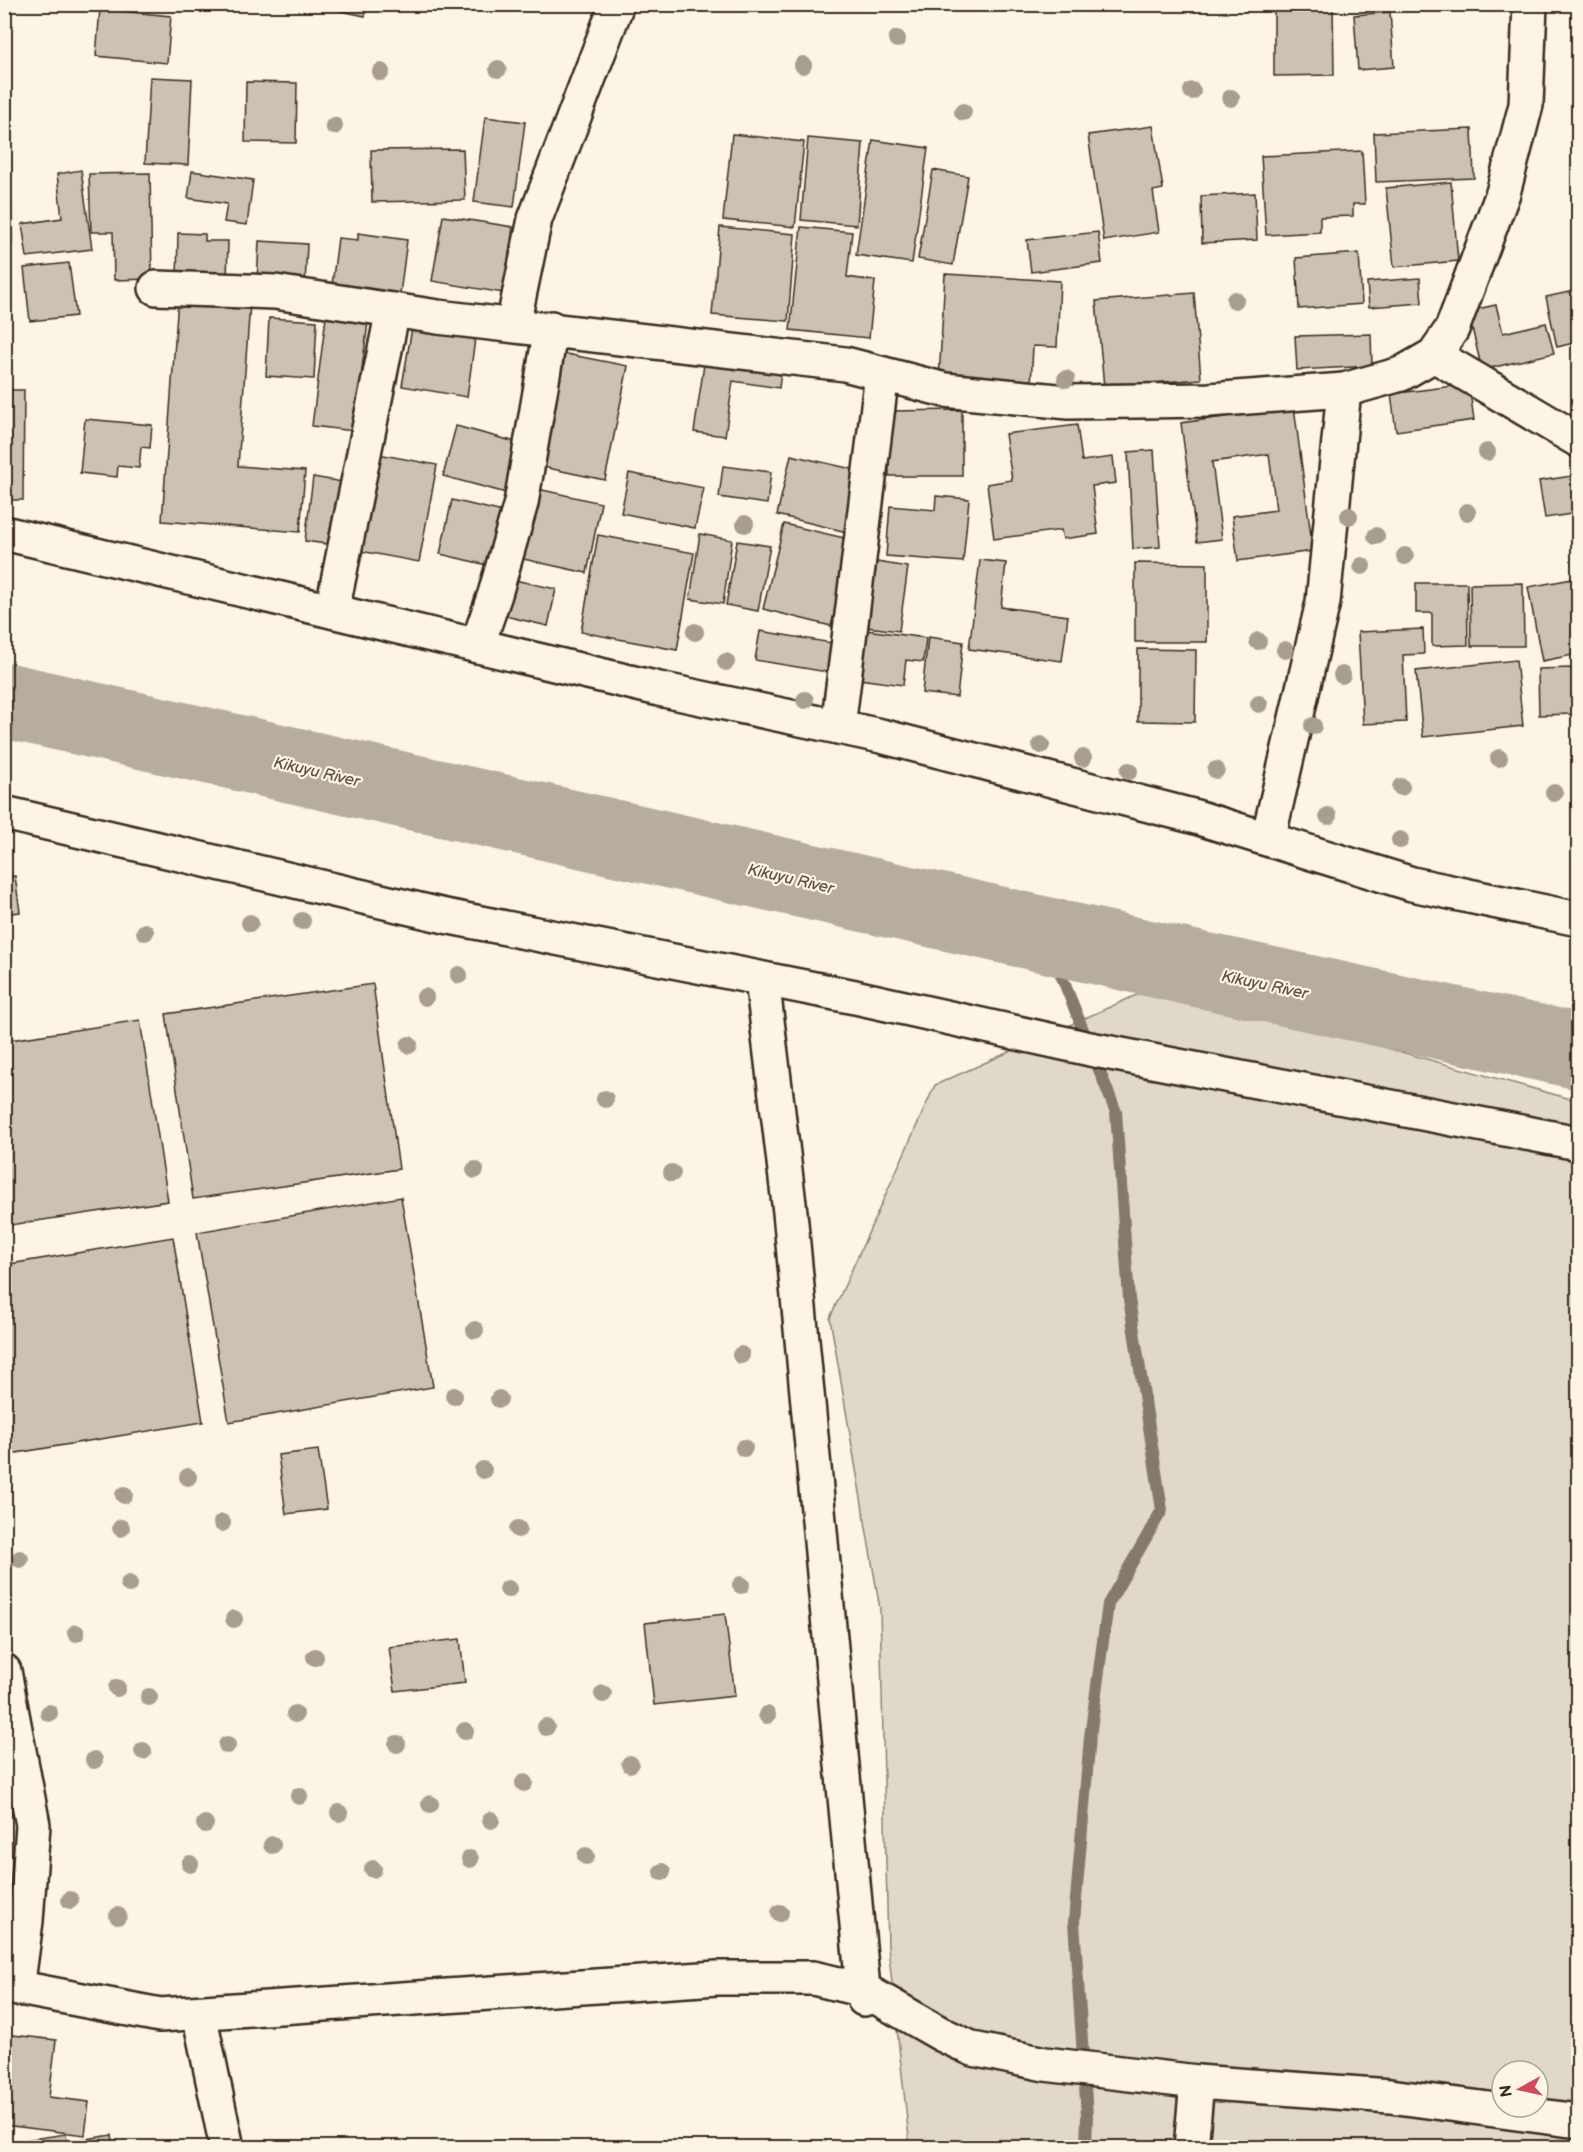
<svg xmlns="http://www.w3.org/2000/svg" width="1583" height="2152" font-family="'Balsamiq Sans',sans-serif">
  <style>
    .green { fill: #e0d8c8; stroke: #8e8173; stroke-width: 1.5; fill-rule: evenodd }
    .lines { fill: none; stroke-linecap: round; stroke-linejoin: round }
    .stream { stroke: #85796b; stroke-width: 12 }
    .river { stroke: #b7ad9e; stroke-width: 76 }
    .building { fill: #ccc2b3; stroke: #3b2a1e; stroke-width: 1.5 }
    .street-casing { stroke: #3b2a1e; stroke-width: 38 }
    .street { stroke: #fcf5e5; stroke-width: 33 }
    .tree { fill: #a89e8f }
    .labels { text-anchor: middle; stroke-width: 4.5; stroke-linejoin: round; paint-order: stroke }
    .water-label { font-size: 16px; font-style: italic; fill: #605144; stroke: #fcf5e5 }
  </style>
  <rect width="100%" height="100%" fill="#fcf5e5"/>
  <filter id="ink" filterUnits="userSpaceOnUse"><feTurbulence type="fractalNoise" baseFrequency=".0167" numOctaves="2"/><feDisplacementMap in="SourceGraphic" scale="12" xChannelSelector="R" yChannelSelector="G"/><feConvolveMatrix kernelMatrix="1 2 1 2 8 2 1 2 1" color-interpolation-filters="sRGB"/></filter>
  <g filter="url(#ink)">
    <path class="green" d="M 1159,985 L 1578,1101 L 1578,2147 L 910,2147 L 888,1947 L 880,1609 L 830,1318 L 935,1085 ZM 1502,2071 L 1538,2071 L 1538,2107 L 1502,2107 Z"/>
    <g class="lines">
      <path class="stream" d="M 1045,935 L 1116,1112 L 1129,1299 L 1162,1510 L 1108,1604 L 1090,1737 L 1074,1922 L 1087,2116 L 1086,2148"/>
      <path class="river" d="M 4,700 L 1188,967 L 1578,1051"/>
    </g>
    <g class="building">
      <path d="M 337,4 L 367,4 L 365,16 L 336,10 Z"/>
      <path d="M 1274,4 L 1333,4 L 1334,75 L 1274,76 Z"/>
      <path d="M 100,9 L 171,16 L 167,63 L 96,56 Z"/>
      <path d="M 1390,12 L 1394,67 L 1358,70 L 1354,15 Z"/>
      <path d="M 4,77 L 9,77 L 12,243 L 4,243 Z"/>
      <path d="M 150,77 L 192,79 L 188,165 L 145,163 Z"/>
      <path d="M 246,82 L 297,83 L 296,143 L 245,142 Z"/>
      <path d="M 485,117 L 525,122 L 514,207 L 474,202 Z"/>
      <path d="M 1153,126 L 1163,189 L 1153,191 L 1159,232 L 1104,241 L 1088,135 Z"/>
      <path d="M 1472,129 L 1474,178 L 1376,182 L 1374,133 Z"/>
      <path d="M 732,134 L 804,142 L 795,227 L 723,220 Z"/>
      <path d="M 808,138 L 863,143 L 857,225 L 801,220 Z"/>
      <path d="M 873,140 L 928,148 L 912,263 L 856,255 Z"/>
      <path d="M 463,149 L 465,200 L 372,202 L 371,150 Z"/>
      <path d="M 1362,151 L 1365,204 L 1353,204 L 1353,216 L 1320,217 L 1320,232 L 1266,235 L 1261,156 Z"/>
      <path d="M 81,170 L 92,249 L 27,257 L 22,224 L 62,218 L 57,174 Z"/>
      <path d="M 933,170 L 968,176 L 953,265 L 918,259 Z"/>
      <path d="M 192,171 L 253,180 L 247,225 L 224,222 L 227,204 L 188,198 Z"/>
      <path d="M 150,173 L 152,279 L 114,280 L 113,232 L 91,232 L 89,174 Z"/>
      <path d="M 1451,182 L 1458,261 L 1394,267 L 1386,188 Z"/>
      <path d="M 1255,193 L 1257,240 L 1202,243 L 1201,196 Z"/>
      <path d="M 443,216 L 513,227 L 503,293 L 432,281 Z"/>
      <path d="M 720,227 L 795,234 L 788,321 L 712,315 Z"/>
      <path d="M 801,227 L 852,232 L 847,277 L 875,281 L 869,338 L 790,330 Z"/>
      <path d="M 1098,232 L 1102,263 L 1031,272 L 1027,240 Z"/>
      <path d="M 178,233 L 205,234 L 205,241 L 228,241 L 227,281 L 177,280 Z"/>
      <path d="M 358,233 L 407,240 L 399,302 L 331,293 L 338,238 L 358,240 Z"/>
      <path d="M 259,241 L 307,244 L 305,286 L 257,283 Z"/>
      <path d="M 1359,253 L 1362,304 L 1299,309 L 1296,258 Z"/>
      <rect x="4" y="254" width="3" height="78"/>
      <path d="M 69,263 L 76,316 L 30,321 L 24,268 Z"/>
      <path d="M 945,274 L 1060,281 L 1057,347 L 1033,346 L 1031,386 L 939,380 Z"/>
      <path d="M 1420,278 L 1422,303 L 1369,307 L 1367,282 Z"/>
      <path d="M 1578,290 L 1578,342 L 1557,347 L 1546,297 Z"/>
      <path d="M 1194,293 L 1201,379 L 1104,387 L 1096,301 Z"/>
      <path d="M 178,299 L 250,304 L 238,466 L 305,471 L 300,532 L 162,521 Z"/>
      <path d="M 1496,305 L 1503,333 L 1546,323 L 1554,353 L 1482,370 L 1468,311 Z"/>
      <path d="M 326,317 L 368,322 L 354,431 L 312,426 Z"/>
      <path d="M 269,318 L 317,321 L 314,379 L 266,376 Z"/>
      <path d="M 413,322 L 476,332 L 467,397 L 402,386 Z"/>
      <path d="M 1371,334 L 1372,366 L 1297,370 L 1295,336 Z"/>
      <path d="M 706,351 L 782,363 L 779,388 L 733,381 L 725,436 L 694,432 Z"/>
      <path d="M 556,352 L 628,366 L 605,480 L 533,465 Z"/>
      <path d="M 1469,384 L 1474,420 L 1396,431 L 1391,394 Z"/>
      <path d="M 4,390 L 24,390 L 23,500 L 4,500 Z"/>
      <path d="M 1294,407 L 1313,551 L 1238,561 L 1232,516 L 1276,510 L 1269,454 L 1212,462 L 1222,539 L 1197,542 L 1181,423 Z"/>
      <path d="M 962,410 L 962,476 L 889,476 L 888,411 Z"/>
      <path d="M 85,419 L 152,425 L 150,448 L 141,447 L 139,468 L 118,466 L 117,477 L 80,473 Z"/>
      <path d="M 1077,425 L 1082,461 L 1113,457 L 1116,483 L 1092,486 L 1098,534 L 1063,539 L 1061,530 L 994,539 L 987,484 L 1012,480 L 1005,434 Z"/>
      <path d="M 456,426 L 523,444 L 510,494 L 443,476 Z"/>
      <path d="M 1154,450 L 1160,547 L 1133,549 L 1128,452 Z"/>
      <path d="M 378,454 L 437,465 L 419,562 L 360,551 Z"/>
      <path d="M 791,455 L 865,472 L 851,533 L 777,515 Z"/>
      <path d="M 723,466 L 771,472 L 767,504 L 719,497 Z"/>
      <path d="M 629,473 L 704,488 L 695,528 L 621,513 Z"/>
      <path d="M 1578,475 L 1578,513 L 1545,518 L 1539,481 Z"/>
      <path d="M 313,477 L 349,483 L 340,546 L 305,541 Z"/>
      <path d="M 529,487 L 601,503 L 587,573 L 514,557 Z"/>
      <path d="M 936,496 L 969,499 L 963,562 L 886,556 L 890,506 L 935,510 Z"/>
      <path d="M 452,500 L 512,514 L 500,568 L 440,554 Z"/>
      <path d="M 784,524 L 853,540 L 831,626 L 763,609 Z"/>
      <path d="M 700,534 L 732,540 L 723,604 L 690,599 Z"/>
      <path d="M 598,535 L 694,553 L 677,650 L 581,632 Z"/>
      <path d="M 737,541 L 770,546 L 758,611 L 726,605 Z"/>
      <path d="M 980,560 L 1006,563 L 1001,607 L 1068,616 L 1062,661 L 969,649 Z"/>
      <path d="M 877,562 L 908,567 L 899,631 L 867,627 Z"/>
      <path d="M 1135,563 L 1207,564 L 1207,642 L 1135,642 Z"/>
      <path d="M 1578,578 L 1578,654 L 1542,661 L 1528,587 Z"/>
      <path d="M 510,579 L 556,589 L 548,626 L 501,615 Z"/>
      <path d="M 1416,583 L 1467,583 L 1468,645 L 1432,646 L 1432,613 L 1416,613 Z"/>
      <path d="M 1523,583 L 1524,646 L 1471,646 L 1470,584 Z"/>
      <path d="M 1423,629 L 1424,654 L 1403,655 L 1406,722 L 1363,724 L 1358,632 Z"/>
      <path d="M 866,630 L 926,638 L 923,662 L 906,660 L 903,685 L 859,679 Z"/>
      <path d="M 760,631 L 838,644 L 833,673 L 755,660 Z"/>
      <path d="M 928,637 L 963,642 L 957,697 L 922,693 Z"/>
      <path d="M 1138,649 L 1196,650 L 1195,722 L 1138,721 Z"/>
      <path d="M 1516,660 L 1523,726 L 1423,737 L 1416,671 Z"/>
      <path d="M 1573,668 L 1574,714 L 1539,715 L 1538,669 Z"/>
      <path d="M 15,876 L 20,912 L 4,914 L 4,877 Z"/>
      <path d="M 373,984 L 399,1169 L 193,1199 L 166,1014 Z"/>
      <path d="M 140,1020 L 168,1201 L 4,1226 L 4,1041 Z"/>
      <path d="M 401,1197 L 433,1387 L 229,1422 L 197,1232 Z"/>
      <path d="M 173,1237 L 203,1422 L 4,1455 L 4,1265 Z"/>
      <path d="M 318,1450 L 327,1509 L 286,1514 L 278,1455 Z"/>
      <path d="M 725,1614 L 735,1696 L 654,1705 L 645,1623 Z"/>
      <path d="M 460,1639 L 465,1683 L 395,1691 L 389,1647 Z"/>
      <path d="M 4,2034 L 56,2040 L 49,2097 L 89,2102 L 85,2135 L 4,2125 Z"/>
      <path d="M 66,2134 L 68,2148 L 4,2148 L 4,2143 Z"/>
      <path d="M 112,2135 L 114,2148 L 73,2148 L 72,2141 Z"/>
    </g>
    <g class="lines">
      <defs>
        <g id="street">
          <path d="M 156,288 L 275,292 L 438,317 L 845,364 L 945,390 L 1068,402 L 1209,400 L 1344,390 L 1401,374 L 1434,355 L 1452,329 L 1503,193 L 1526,105 L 1530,4"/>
          <path d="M 513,325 L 535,219 L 617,4"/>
          <path d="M 1434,355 L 1578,440"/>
          <path d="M 4,533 L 659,689 L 881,736 L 1196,817 L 1412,884 L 1578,919"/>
          <path d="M 332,611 L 393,310"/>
          <path d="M 477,646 L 495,594 L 521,503 L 551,328"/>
          <path d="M 838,727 L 882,374"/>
          <path d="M 4,813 L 445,916 L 855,997 L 1090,1049 L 1578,1143"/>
          <path d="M 1268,839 L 1323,602 L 1344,390"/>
          <path d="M 762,979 L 790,1212 L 864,1999"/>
          <path d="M 4,1671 L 33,1825 L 26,1921 L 17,1989"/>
          <path d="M 4,1985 L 160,2015 L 717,1978 L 813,1978 L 864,1990 L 941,2034 L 973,2049 L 1045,2064 L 1197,2082 L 1390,2096 L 1578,2121"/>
          <path d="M 199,2013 L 227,2148"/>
          <path d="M 1191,2148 L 1197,2082"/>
        </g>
      </defs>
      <use href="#street" class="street-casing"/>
      <use href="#street" class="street"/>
    </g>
    <g class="tree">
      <circle cx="897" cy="39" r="9"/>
      <circle cx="803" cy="65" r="9"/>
      <circle cx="498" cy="69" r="9"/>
      <circle cx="381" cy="72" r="9"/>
      <circle cx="1192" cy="91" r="9"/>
      <circle cx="1231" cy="98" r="9"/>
      <circle cx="963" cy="112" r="9"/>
      <circle cx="334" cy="126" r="9"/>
      <circle cx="1235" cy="300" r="9"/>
      <circle cx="1066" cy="379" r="9"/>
      <circle cx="1487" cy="452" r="9"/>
      <circle cx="1467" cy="512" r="9"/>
      <circle cx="1349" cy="516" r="9"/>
      <circle cx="745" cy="524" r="9"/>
      <circle cx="1376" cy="536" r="9"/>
      <circle cx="1405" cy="556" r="9"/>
      <circle cx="1362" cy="566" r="9"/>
      <circle cx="695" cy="632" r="9"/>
      <circle cx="1258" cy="641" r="9"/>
      <circle cx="1285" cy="650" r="9"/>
      <circle cx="726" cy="662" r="9"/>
      <circle cx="1342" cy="675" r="9"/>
      <circle cx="805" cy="700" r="9"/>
      <circle cx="1259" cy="704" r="9"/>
      <circle cx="1313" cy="726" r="9"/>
      <circle cx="1041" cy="745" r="9"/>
      <circle cx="1083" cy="758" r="9"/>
      <circle cx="1499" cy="758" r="9"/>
      <circle cx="1216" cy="770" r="9"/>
      <circle cx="1129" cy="771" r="9"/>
      <circle cx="1401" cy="787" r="9"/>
      <circle cx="1554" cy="793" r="9"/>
      <circle cx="1328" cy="816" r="9"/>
      <circle cx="1400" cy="840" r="9"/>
      <circle cx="302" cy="921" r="9"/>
      <circle cx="250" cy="923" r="9"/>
      <circle cx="145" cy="932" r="9"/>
      <circle cx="459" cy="975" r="9"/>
      <circle cx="425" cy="997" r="9"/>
      <circle cx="409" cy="1045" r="9"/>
      <circle cx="605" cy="1099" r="9"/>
      <circle cx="475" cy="1170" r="9"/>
      <circle cx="672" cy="1173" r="9"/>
      <circle cx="475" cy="1330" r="9"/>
      <circle cx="741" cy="1355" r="9"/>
      <circle cx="454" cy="1396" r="9"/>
      <circle cx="499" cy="1399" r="9"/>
      <circle cx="744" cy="1448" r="9"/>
      <circle cx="483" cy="1470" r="9"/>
      <circle cx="188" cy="1477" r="9"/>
      <circle cx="124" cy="1495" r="9"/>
      <circle cx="222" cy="1523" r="9"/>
      <circle cx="121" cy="1528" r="9"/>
      <circle cx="518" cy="1529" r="9"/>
      <circle cx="20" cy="1559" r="9"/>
      <circle cx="129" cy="1584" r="9"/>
      <circle cx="741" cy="1585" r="9"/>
      <circle cx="508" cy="1589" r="9"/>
      <circle cx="234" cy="1619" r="9"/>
      <circle cx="76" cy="1633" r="9"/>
      <circle cx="315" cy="1657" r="9"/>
      <circle cx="117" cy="1688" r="9"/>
      <circle cx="603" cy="1694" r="9"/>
      <circle cx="149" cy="1697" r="9"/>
      <circle cx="49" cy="1713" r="9"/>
      <circle cx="295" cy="1714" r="9"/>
      <circle cx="767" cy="1715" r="9"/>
      <circle cx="546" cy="1727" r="9"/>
      <circle cx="465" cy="1731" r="9"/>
      <circle cx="397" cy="1744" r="9"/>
      <circle cx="227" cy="1745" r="9"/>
      <circle cx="143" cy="1751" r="9"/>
      <circle cx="94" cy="1760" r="9"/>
      <circle cx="630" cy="1764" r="9"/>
      <circle cx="524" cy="1783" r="9"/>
      <circle cx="299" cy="1796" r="9"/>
      <circle cx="430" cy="1804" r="9"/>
      <circle cx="339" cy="1813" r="9"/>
      <circle cx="491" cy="1820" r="9"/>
      <circle cx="205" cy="1824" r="9"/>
      <circle cx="272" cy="1845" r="9"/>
      <circle cx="586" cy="1856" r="9"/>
      <circle cx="470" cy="1859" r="9"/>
      <circle cx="190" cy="1864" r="9"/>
      <circle cx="373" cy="1869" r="9"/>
      <circle cx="662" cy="1872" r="9"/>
      <circle cx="70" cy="1900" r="9"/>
      <circle cx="780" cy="1913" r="9"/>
      <circle cx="118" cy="1916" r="9"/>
    </g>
  </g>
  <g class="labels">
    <g class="water-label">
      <text transform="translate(317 771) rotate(13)" y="6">Kikuyu River</text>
      <text transform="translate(791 878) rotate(13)" y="6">Kikuyu River</text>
      <text transform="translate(1265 984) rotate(12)" y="6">Kikuyu River</text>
    </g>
  </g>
  <rect width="1583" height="2152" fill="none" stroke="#fcf5e5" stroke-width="24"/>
  <rect x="12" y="12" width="1559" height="2128" fill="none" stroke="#3b2a1e" stroke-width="2" filter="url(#ink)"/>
  <g transform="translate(1520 2089) rotate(262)"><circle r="28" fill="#fcf5e5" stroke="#afa495" stroke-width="1.5"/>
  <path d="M0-4.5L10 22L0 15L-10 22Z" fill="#d1495b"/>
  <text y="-9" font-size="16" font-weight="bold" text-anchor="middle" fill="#3b2a1e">N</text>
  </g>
</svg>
